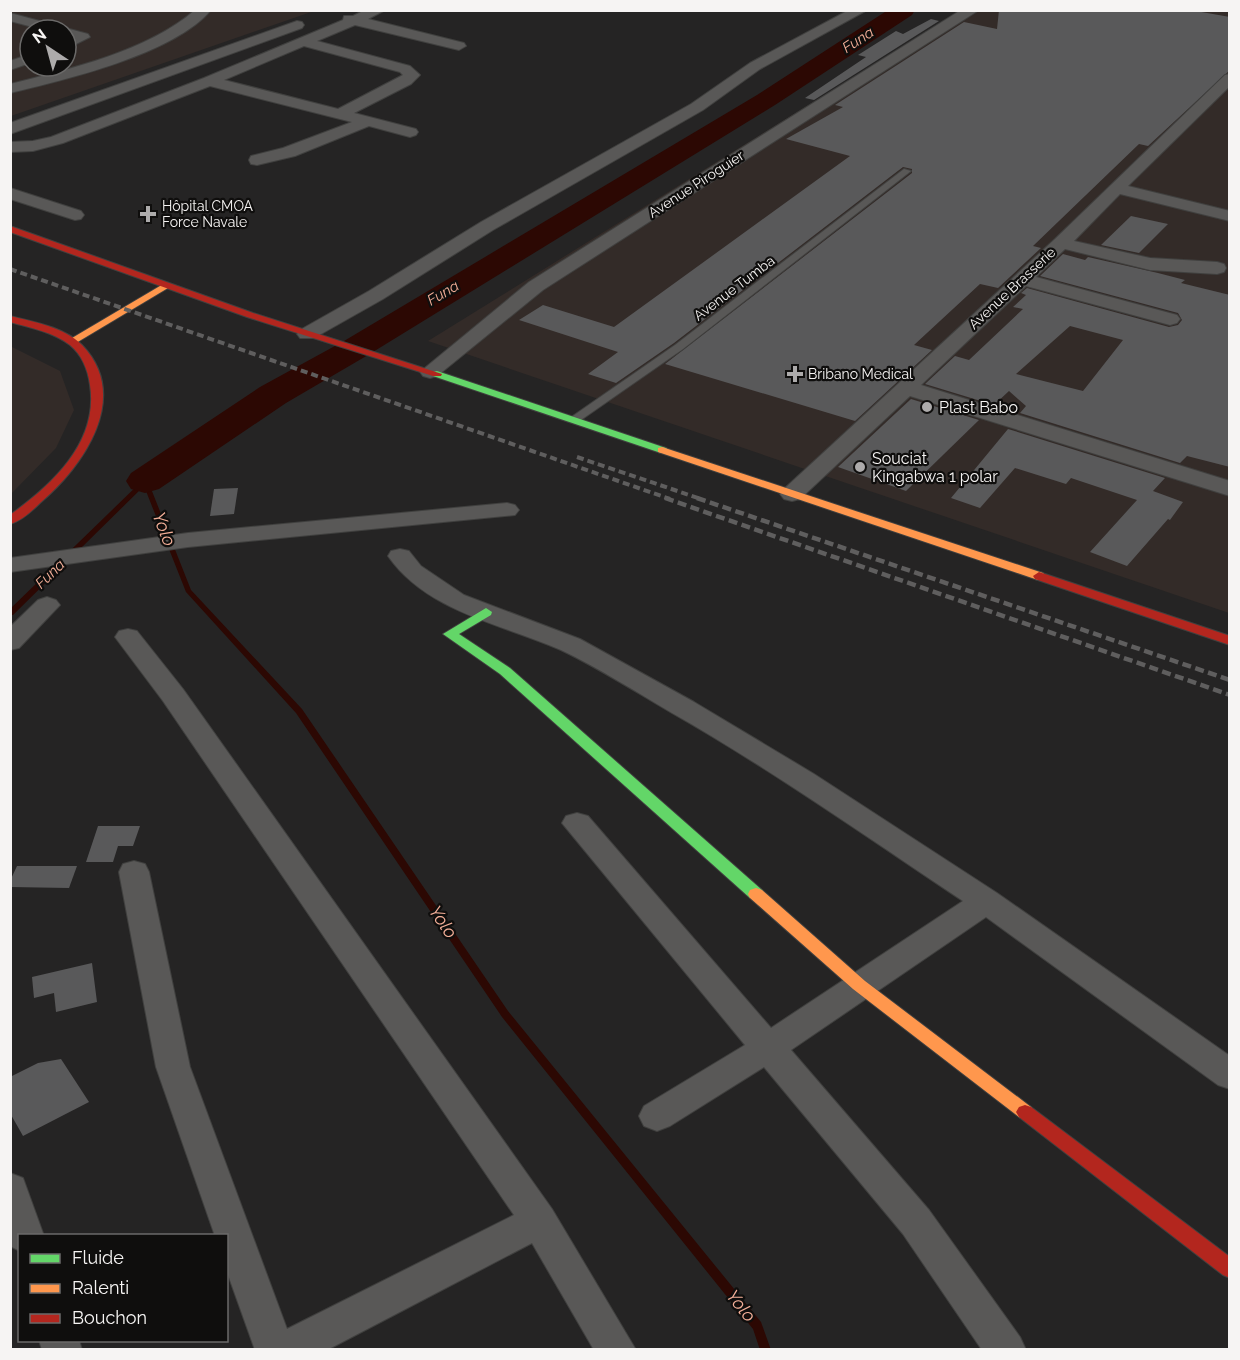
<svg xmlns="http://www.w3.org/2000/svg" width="1240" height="1360" font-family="Raleway,sans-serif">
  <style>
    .built { fill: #332b28; fill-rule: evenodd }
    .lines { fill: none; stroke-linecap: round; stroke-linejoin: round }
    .stream { fill: #2c0803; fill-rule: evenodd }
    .river { fill: #2c0803; fill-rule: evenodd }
    .building { fill: #59595a; fill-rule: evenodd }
    .lane-casing { stroke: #40403f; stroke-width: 2 }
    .street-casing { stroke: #40403f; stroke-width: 2 }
    .fast-casing { stroke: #40403f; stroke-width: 2 }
    .slow-casing { stroke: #40403f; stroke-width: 2 }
    .jam-casing { stroke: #40403f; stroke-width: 2 }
    .lane { fill: #595857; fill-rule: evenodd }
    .street { fill: #595857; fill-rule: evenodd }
    .fast { fill: #63d668; fill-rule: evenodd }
    .slow { fill: #ff974d; fill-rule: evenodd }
    .jam { fill: #b3261e; fill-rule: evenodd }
    .rail-far1 { stroke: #5f5e5e; stroke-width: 4; stroke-dasharray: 7 4; stroke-linecap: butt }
    .rail { stroke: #5f5e5e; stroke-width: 4.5; stroke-dasharray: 9 4.5; stroke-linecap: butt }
    .poi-dot { fill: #adabab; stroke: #0f0e0d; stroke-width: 2 }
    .labels { text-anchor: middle; stroke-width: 4.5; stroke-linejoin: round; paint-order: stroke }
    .far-street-label { font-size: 14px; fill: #f6f4f3; stroke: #0f0e0d }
    .far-poi-label { font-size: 14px; fill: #f6f4f3; stroke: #0f0e0d; text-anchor: start }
    .far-water-label { font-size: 15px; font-style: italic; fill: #f4af98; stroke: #0f0e0d }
    .poi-label { font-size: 16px; fill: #f6f4f3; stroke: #0f0e0d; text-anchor: start }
    .water-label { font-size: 18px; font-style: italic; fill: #f4af98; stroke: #0f0e0d }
  </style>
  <rect width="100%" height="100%" fill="#252424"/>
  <g class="built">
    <path d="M 11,10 L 314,11 L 11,116 ZM 30,30 L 66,30 L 66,66 L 30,66 Z"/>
    <path d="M 960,11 L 1229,11 L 1229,613 L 428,341 Z"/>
    <path d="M 10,346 L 60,371 L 74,410 L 56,448 L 11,494 Z"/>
  </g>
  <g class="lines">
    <path class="stream" d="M 145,479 L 148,481 L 191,590 L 302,709 L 508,1011 L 761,1322 L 771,1350 L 760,1350 L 753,1329 L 502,1017 L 296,713 L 186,592 L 144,486 L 13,615 L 10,615 L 10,609 L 143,480 Z"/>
    <path class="river" d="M 888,10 L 915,10 L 912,15 L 775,105 L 368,355 L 286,403 L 159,489 L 145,493 L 131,489 L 126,481 L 131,473 L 260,387 L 344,341 L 757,95 Z"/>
  </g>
  <g class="building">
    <path d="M 999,10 L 1190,10 L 1230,17 L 1230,70 L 1148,146 L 1139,144 L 1033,246 L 1041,248 L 998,288 L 980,284 L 914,345 L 932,350 L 855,421 L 665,364 L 912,173 L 912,169 L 903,167 L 674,343 L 616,383 L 588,374 L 618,352 L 519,320 L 543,305 L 614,327 L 850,156 L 786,139 L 843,107 L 835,105 L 964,22 L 997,29 Z"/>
    <path d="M 931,19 L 939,21 L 814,100 L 805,98 L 866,57 L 858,55 L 896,31 L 903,34 Z"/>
    <path d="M 1131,216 L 1168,224 L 1139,253 L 1101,245 Z"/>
    <path d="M 1063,254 L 1085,260 L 1088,257 L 1158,273 L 1185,280 L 1181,283 L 1230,295 L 1230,467 L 1187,456 L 1180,463 L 1020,413 L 1026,406 L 1009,391 L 994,405 L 925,384 L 955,356 L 969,360 L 1023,309 L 1013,307 L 1026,295 L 1021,293 L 1027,288 L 1169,327 L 1178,325 L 1182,320 L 1178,313 L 1040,276 ZM 1070,326 L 1123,340 L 1083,391 L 1016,374 Z"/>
    <path d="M 911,399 L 979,420 L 906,491 L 838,467 Z"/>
    <path d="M 1008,429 L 1165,478 L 1153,491 L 1183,502 L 1170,520 L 1168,519 L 1127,566 L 1090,552 L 1137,500 L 1071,478 L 1066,484 L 1015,468 L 980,508 L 951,498 Z"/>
    <path d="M 238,488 L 234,514 L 210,516 L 214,489 Z"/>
    <path d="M 98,826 L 140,826 L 133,846 L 118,846 L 113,862 L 86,862 Z"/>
    <path d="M 17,866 L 77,866 L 69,888 L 10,887 L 10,881 Z"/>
    <path d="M 92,963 L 97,1002 L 56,1012 L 54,993 L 34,998 L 32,977 Z"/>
    <path d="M 61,1059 L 89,1102 L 23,1136 L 10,1113 L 10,1077 L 38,1063 Z"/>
  </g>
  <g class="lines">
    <defs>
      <path id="lane" d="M 904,169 L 911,171 L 683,349 L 578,422 L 570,422 L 570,418 L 675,345 Z"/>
      <g id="street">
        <path d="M 195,10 L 211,10 C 174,54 65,80 10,93 L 10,84 C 70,69 148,51 195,10 Z"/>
        <path d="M 365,10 L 385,10 L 368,19 L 464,43 L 466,46 L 459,50 L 355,25 L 317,41 L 410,66 L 420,75 L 411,84 L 354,113 L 416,129 L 418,132 L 416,135 L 410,137 L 369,126 L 295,156 L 257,165 L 251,164 L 249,160 L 251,156 L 283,148 L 352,122 L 210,86 L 63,143 L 33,151 L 10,152 L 10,142 L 33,141 L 51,137 L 204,78 L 343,20 L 344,16 L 353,16 ZM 304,46 L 400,72 L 403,75 L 338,109 L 224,80 Z"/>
        <path d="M 849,10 L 867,10 L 760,69 L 703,110 L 493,230 L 383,299 L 314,338 L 300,338 L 297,334 L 300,330 L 369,291 L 481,222 L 691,104 L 750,63 Z"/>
        <path d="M 961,10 L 979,10 L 543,290 L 437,376 L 430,378 L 423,376 L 420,372 L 529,282 Z"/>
        <path d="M 10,13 L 88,34 L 90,37 L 66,49 L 66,40 L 70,38 L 66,36 L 66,30 L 44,30 L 10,21 Z"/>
        <path d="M 297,21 L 302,22 L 304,25 L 302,28 L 10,134 L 10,123 Z"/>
        <path d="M 30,54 L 30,63 L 10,70 L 10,61 Z"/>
        <path d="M 1230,74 L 1230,86 L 1128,186 L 1230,211 L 1230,221 L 1120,194 L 1074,241 L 1150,258 L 1217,262 L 1224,264 L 1226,268 L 1224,272 L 1217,274 L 1150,270 L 1065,249 L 1036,277 L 1177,315 L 1180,319 L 1177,323 L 1170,325 L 1026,286 L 921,385 L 1230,481 L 1230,496 L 910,396 L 800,499 L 792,501 L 784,499 L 780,494 L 784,489 L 1055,239 L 1225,75 Z"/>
        <path d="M 10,188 L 81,211 L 84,215 L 81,219 L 75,220 L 10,199 Z"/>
        <path d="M 507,503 L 515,505 L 519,510 L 515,515 L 188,547 L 10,572 L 10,558 L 188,533 Z"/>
        <path d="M 400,549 L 409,551 L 421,566 L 464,595 L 580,639 L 694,702 L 814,774 L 997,893 L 1230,1056 L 1230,1089 L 1218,1085 L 986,917 L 791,1050 L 929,1210 L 1020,1337 L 1026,1350 L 982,1350 L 903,1234 L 764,1067 L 670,1126 L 657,1131 L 644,1126 L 639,1116 L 644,1106 L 745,1045 L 562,823 L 566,816 L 577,813 L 588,816 L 771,1028 L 963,901 C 867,837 772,770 672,713 C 636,692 599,668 561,650 C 502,624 427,612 388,556 L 391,551 Z"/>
        <path d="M 47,597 L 56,600 L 60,605 L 19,648 L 10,650 L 10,627 L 38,600 Z"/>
        <path d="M 128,629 L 137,631 L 183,689 L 552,1209 L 636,1350 L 594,1350 L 532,1243 L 327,1350 L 255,1350 L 226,1269 L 226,1236 L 215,1236 L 156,1067 L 119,872 L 123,864 L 134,861 L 145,864 L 149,872 L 190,1067 L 287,1329 L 514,1215 L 163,701 L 115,637 L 119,631 Z"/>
        <path d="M 10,1173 L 23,1178 L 44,1236 L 20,1236 L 20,1251 L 10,1246 Z"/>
        <path d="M 39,1340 L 79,1340 L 82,1350 L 42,1350 Z"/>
      </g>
      <g id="fast">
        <path d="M 437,371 L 666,448 L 668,450 L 662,453 L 658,452 L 433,376 L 433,372 Z"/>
        <path d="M 486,608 L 492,612 L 491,615 L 459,634 L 510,668 L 762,890 L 764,894 L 762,898 L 750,898 L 500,674 L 443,634 Z"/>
      </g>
      <g id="slow">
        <path d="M 165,283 L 168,284 L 168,288 L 76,343 L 68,343 L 67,341 Z"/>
        <path d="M 662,447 L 1043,573 L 1045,576 L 1039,580 L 1035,579 L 658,452 L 658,448 Z"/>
        <path d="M 756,888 L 762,890 L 865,981 L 1031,1107 L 1034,1112 L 1031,1117 L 1025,1119 L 1019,1117 L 853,989 L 750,898 L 748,894 L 750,890 Z"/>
      </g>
      <g id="jam">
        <path d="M 10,226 L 253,313 L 442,374 L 441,376 L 433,376 L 247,317 L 10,232 Z"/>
        <path d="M 10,316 C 34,322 64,327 82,345 C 132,397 83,467 40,503 C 32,511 21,521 10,524 L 10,515 C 52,485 99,442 90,385 C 88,370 82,355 70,345 C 53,332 31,328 10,322 Z"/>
        <path d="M 1039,572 L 1230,636 L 1230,645 L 1035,579 L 1033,576 Z"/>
        <path d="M 1025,1105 L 1031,1107 L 1230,1257 L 1230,1278 L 1223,1275 L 1019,1117 L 1016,1112 L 1019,1107 Z"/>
      </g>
    </defs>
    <use href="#lane" class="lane-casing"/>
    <use href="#street" class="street-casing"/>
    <use href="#fast" class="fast-casing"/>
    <use href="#slow" class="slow-casing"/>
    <use href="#jam" class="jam-casing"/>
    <use href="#lane" class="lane"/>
    <use href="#street" class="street"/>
    <use href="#fast" class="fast"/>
    <use href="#slow" class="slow"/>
    <use href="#jam" class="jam"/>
    <g class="rail-far1">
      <path d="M 10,269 L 670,499"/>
      <path d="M 577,457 L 701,499"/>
    </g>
    <g class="rail">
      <path d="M 665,498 L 1230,695"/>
      <path d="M 697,498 L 1230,680"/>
    </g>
  </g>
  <g class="poi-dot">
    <path d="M145 205h6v6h6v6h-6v6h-6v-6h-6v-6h6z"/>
    <path d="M792 365h6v6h6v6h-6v6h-6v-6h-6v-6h6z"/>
    <circle cx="927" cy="407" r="6"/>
    <circle cx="860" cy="467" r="6"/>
  </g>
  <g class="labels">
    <g class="far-street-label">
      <text transform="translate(696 184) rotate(-33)" y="5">Avenue Piroguier</text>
      <text transform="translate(734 288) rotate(-37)" y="5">Avenue Tumba</text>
      <text transform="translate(1012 288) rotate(-43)" y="5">Avenue Brasserie</text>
    </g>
    <g class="far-poi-label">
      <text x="162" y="211">Hôpital CMOA<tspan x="162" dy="16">Force Navale</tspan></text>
      <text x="808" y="379">Bribano Medical</text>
    </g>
    <g class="far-water-label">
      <text transform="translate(858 40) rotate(-33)" y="5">Funa</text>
      <text transform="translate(443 293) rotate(-31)" y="5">Funa</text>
      <text transform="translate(50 574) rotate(-44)" y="5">Funa</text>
    </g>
    <g class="poi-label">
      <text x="939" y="413">Plast Babo</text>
      <text x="872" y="464">Souciat<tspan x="872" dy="18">Kingabwa 1 polar</tspan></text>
    </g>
    <g class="water-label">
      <text transform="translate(164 529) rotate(69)" y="6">Yolo</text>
      <text transform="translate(443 922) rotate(56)" y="6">Yolo</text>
      <text transform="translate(741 1306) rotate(51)" y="6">Yolo</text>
    </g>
  </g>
  <rect width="1240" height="1360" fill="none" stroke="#f6f4f3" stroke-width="24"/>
  <rect x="18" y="1234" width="210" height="108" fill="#0f0e0d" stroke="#6b6a69" stroke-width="1.5"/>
  <rect x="30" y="1254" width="30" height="9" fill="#63d668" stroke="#6b6a69" stroke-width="1.5"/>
  <text x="72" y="1264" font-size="18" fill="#f6f4f3">Fluide</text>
  <rect x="30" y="1284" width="30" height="9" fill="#ff974d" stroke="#6b6a69" stroke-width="1.5"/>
  <text x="72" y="1294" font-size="18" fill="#f6f4f3">Ralenti</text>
  <rect x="30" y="1314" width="30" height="9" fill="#b3261e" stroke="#6b6a69" stroke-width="1.5"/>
  <text x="72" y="1324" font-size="18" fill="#f6f4f3">Bouchon</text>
  <g transform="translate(48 48) rotate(324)"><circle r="28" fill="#0f0e0d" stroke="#6b6a69" stroke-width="1.5"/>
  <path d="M0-4.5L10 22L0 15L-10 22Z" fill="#adabab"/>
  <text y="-9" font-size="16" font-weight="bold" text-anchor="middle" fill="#f6f4f3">N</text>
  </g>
</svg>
